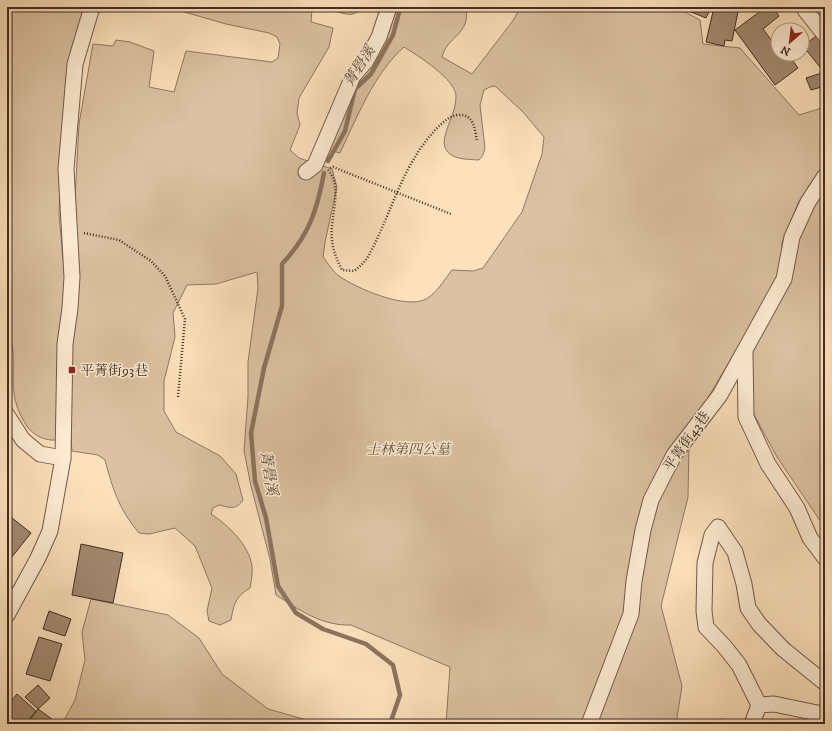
<svg xmlns="http://www.w3.org/2000/svg" width="832" height="731" font-family="'IM FELL DW Pica','Noto Serif TC',serif">
  <style>
    .green { fill: #dcc2a2; stroke: #8f7762 }
    .lines { fill: none; stroke-linecap: round; stroke-linejoin: round }
    .stream { stroke: #8c735f; stroke-width: 4.5 }
    .building { fill: #a38a72; stroke: #422c22 }
    .minor-casing { stroke: #705948; stroke-width: 17 }
    .path { stroke: #422c22; stroke-width: 2.5; stroke-dasharray: 1 2; stroke-linecap: butt }
    .minor { stroke: #fdecd3; stroke-width: 15 }
    .poi-dot { fill: #8f2418; stroke: #fdecd3; stroke-width: 1.5 }
    .labels { text-anchor: middle; stroke-width: 3; stroke-linejoin: round; paint-order: stroke }
    .poi-label { font-size: 14px; fill: #422c22; stroke: #fdecd3; text-anchor: start }
    .street-label { font-size: 14px; fill: #422c22; stroke: #fdecd3 }
    .park-label { font-size: 14px; font-style: italic; fill: #614a3c; stroke: #fdecd3 }
    .water-label { font-size: 15px; font-style: italic; fill: #614a3c; stroke: #fdecd3 }
  </style>
  <rect width="100%" height="100%" fill="#fce1bc"/>
  <filter id="stains"><feTurbulence type="fractalNoise" baseFrequency=".005" numOctaves="4"/><feColorMatrix values="0 0 0 0 .2 0 0 0 0 .09 0 0 0 0 .02 0 0 0 .5 -.17"/></filter>
  <radialGradient id="worn" r=".72"><stop offset=".6" stop-color="#630" stop-opacity="0"/><stop offset="1" stop-color="#630" stop-opacity=".3"/></radialGradient>
  <g class="green">
    <path d="M 7,7 L 86,7 L 61,155 L 59,214 L 65,281 L 57,378 L 56,440 C 45,441 36,436 29,429 C 0,389 23,365 7,326 Z"/>
    <path d="M 167,7 L 364,7 C 351,20 344,12 328,10 C 323,9 317,9 312,9 L 311,22 L 333,28 L 329,47 L 299,98 L 297,113 L 300,125 L 290,150 L 299,158 L 332,169 L 337,187 L 325,242 L 323,257 C 328,263 333,272 339,276 C 356,288 406,310 426,299 C 437,293 444,280 452,270 L 473,271 L 483,268 L 522,212 L 542,154 L 544,137 L 523,112 L 495,86 L 490,87 L 484,90 L 480,105 L 485,148 L 483,155 L 479,160 C 465,159 446,160 444,143 C 445,127 456,113 456,97 C 457,80 417,55 404,47 C 375,72 356,119 340,153 L 328,150 L 325,140 L 393,7 L 466,7 C 471,35 447,36 442,57 L 472,74 L 512,22 L 521,7 L 676,7 L 700,20 L 703,44 L 740,48 L 799,115 L 825,107 L 825,166 L 799,201 L 782,242 L 781,262 L 774,285 L 691,427 L 689,444 L 688,497 L 661,606 L 682,686 L 676,724 L 446,724 L 450,667 L 351,625 C 322,626 299,610 276,595 L 270,559 L 251,486 L 244,451 L 248,397 L 248,362 L 258,288 L 257,272 L 216,284 L 187,285 L 173,313 L 175,337 L 164,381 L 164,411 L 176,432 L 220,456 L 236,474 L 243,500 C 236,510 231,508 219,505 L 213,508 L 211,514 C 228,525 249,545 252,566 C 253,573 251,581 250,588 C 235,597 234,604 231,620 L 220,625 L 209,621 L 207,611 L 212,588 L 195,546 L 175,528 L 149,534 L 139,533 C 119,509 113,490 105,460 L 98,455 L 72,451 L 70,427 L 74,218 L 79,124 L 93,44 L 113,46 L 116,40 L 130,42 L 154,51 L 149,87 L 174,92 L 186,51 L 272,62 L 278,58 L 280,44 L 277,37 L 269,33 L 226,24 Z"/>
    <path d="M 825,186 L 825,528 L 777,457 L 752,411 L 752,349 C 774,294 793,236 825,186 Z"/>
    <path d="M 91,599 L 168,615 L 199,638 L 222,674 L 268,709 L 321,724 L 62,724 L 75,700 L 85,660 L 82,632 Z"/>
    <path d="M 721,719 L 775,723 L 779,724 L 692,724 Z"/>
  </g>
  <g class="lines">
    <g class="stream">
      <path d="M 328,161 L 345,131 L 355,89 L 371,74 L 393,35 L 400,9 L 403,7"/>
      <path d="M 324,173 C 317,211 309,235 282,264 L 282,306 L 264,368 L 251,433 L 255,481 L 266,518 L 278,586 L 296,613 L 323,629 L 366,644 L 393,665 L 400,695 L 390,724"/>
    </g>
  </g>
  <g class="building">
    <path d="M 679,7 L 711,7 L 706,18 Z"/>
    <path d="M 714,7 L 739,7 L 732,41 L 725,40 L 724,46 L 706,42 Z"/>
    <path d="M 766,7 L 772,7 L 779,16 L 763,29 L 778,49 L 778,54 L 802,54 L 802,50 L 805,53 L 793,61 L 798,68 L 775,85 L 735,30 Z"/>
    <path d="M 819,34 L 825,42 L 825,63 L 820,67 L 803,46 Z"/>
    <path d="M 825,72 L 825,86 L 811,90 L 806,78 Z"/>
    <path d="M 7,514 L 31,533 L 7,563 Z"/>
    <path d="M 81,544 L 123,553 L 113,603 L 72,595 Z"/>
    <path d="M 49,611 L 71,619 L 65,636 L 43,629 Z"/>
    <path d="M 39,637 L 62,644 L 50,681 L 26,674 Z"/>
    <path d="M 38,685 L 50,698 L 38,709 L 25,697 Z"/>
    <path d="M 17,694 L 36,711 L 25,724 L 7,724 L 7,706 Z"/>
    <path d="M 38,709 L 56,722 L 55,724 L 27,724 Z"/>
  </g>
  <g class="lines">
    <defs>
      <g id="minor">
        <path d="M 805,10 L 825,35"/>
        <path d="M 306,172 L 315,165 L 353,76 L 366,61 L 379,37 L 389,7"/>
        <path d="M 745,353 L 746,417 L 768,464 L 797,508 L 810,538 L 825,558"/>
        <path d="M 7,415 L 23,440 L 40,454 L 63,458"/>
        <path d="M 7,615 L 38,558 L 50,531 L 63,458 L 65,344 L 70,308 L 72,277 L 66,169 L 75,64 L 92,7"/>
        <path d="M 759,705 L 739,665 L 724,646 L 706,627 L 704,611 L 705,563 L 712,535 L 718,527 L 735,552 L 744,584 L 748,608 L 759,624 L 783,649 L 825,683"/>
        <path d="M 589,724 L 631,614 L 634,581 L 643,530 L 651,500 L 674,455 L 720,395 L 784,279 L 792,237 L 808,202 L 825,176"/>
        <path d="M 752,724 L 759,705 L 774,704 L 817,713 L 825,714"/>
      </g>
    </defs>
    <use href="#minor" class="minor-casing"/>
    <g class="path">
      <path d="M 330,168 L 333,167 L 451,214"/>
      <path d="M 328,170 C 344,188 329,218 332,240 C 333,251 337,260 342,270 L 354,271 C 361,266 366,261 370,253 C 393,210 402,164 438,127 C 444,122 450,115 459,115 C 474,114 475,130 477,141"/>
      <path d="M 84,233 L 119,240 L 151,261 L 165,276 L 185,319 L 178,397"/>
    </g>
    <use href="#minor" class="minor"/>
  </g>
  <rect class="poi-dot" x="68" y="366" width="8" height="8" rx="2"/>
  <g class="labels">
    <g class="poi-label">
      <text x="80" y="375">平菁街93巷</text>
    </g>
    <g class="street-label">
      <text transform="translate(686 441) rotate(-55)" y="5">平菁街43巷</text>
    </g>
    <g class="park-label">
      <text x="408" y="454">士林第四公墓</text>
    </g>
    <g class="water-label">
      <text transform="translate(359 66) rotate(-57)" y="5">菁礐溪</text>
      <text transform="translate(269 473) rotate(81)" y="5">菁礐溪</text>
    </g>
  </g>
  <rect width="832" height="731" fill="none" stroke="#fce1bc" stroke-width="24"/>
  <rect x="8" y="8" width="816" height="715" fill="none" stroke="#422c22" stroke-width="2"/>
  <rect x="12" y="12" width="808" height="707" fill="none" stroke="#422c22"/>
  <g transform="translate(790 42) rotate(208)"><circle r="19" fill="#fdecd3" stroke="#b29f8c"/>
  <path d="M0-3L7 15L0 10L-7 15Z" fill="#8f2418"/>
  <text y="-6" font-size="11" font-weight="bold" text-anchor="middle" fill="#422c22">N</text>
  </g>
  <rect width="100%" height="100%" filter="url(#stains)"/>
  <rect width="100%" height="100%" fill="url(#worn)"/>
</svg>
